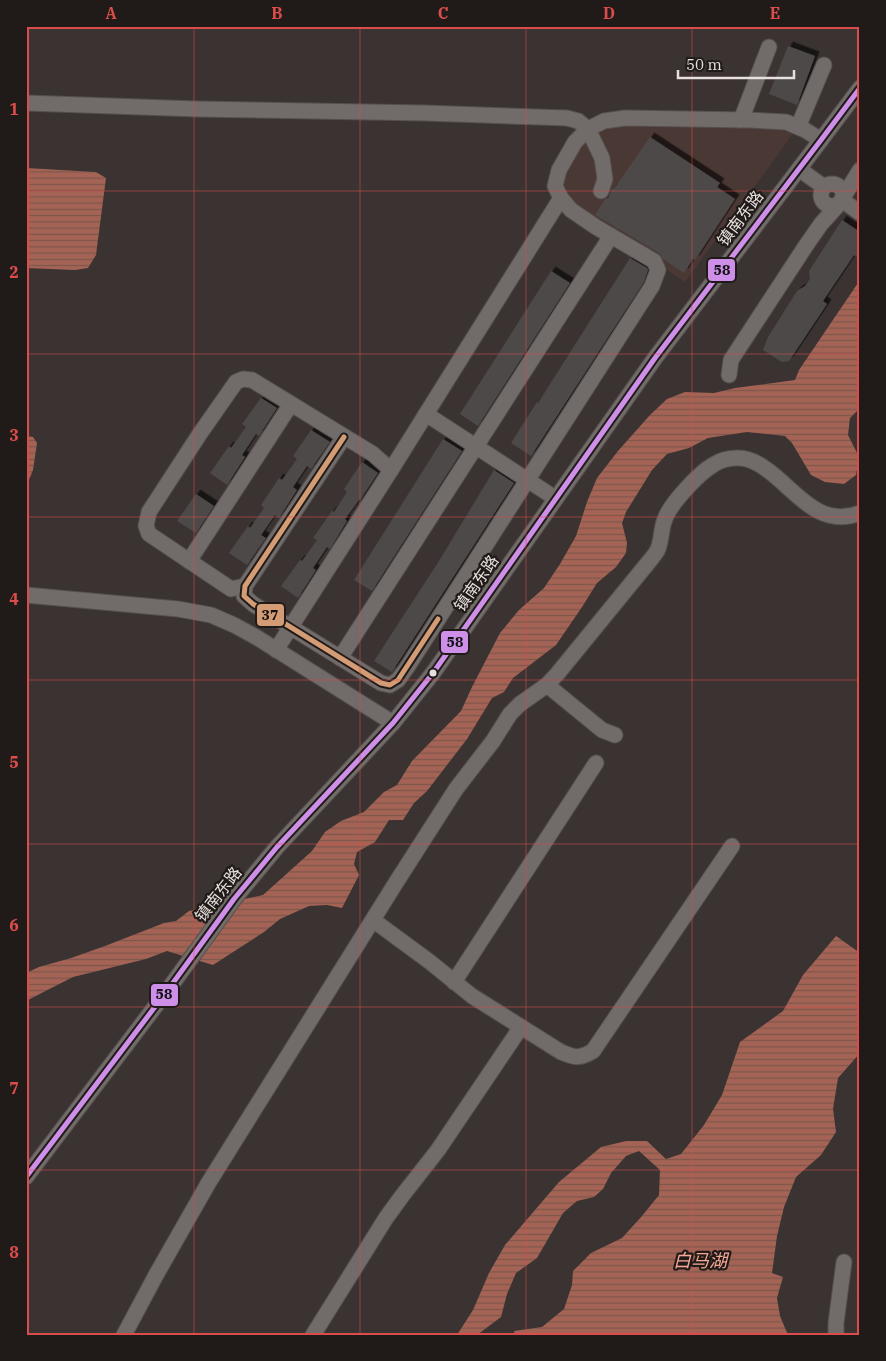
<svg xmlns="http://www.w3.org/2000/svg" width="886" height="1361" font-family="'IBM Plex Serif','Noto Sans SC',serif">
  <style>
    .built { fill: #4a3834 }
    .water { fill: url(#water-rules) }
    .building { fill: #4e4948; filter: url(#shadow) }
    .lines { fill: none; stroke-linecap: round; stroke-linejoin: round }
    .minor-casing { stroke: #554f4e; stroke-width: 17 }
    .minor { stroke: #716b69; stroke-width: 15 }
    .bus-1-casing { stroke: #201b19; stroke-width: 9 }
    .bus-2-casing { stroke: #201b19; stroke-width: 9 }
    .bus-1 { stroke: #d39c74; stroke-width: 5 }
    .bus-2 { stroke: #ce8fe9; stroke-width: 5 }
    .grid { fill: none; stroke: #da4d4c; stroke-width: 1; stroke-opacity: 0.55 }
    .bus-dot { fill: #e8e0de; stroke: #201b19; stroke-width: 2 }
    .labels { text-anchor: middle; stroke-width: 4.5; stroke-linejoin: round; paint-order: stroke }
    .street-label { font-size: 16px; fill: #e8e0de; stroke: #201b19 }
    .water-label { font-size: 18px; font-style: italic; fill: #f8a894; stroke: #201b19 }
    .line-badge { stroke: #201b19; stroke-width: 2 }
    .pale-badge-label { font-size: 14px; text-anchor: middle; font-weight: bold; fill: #111 }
    .neatline { fill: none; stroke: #da4d4c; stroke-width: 2 }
    .grid-label { font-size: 16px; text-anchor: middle; font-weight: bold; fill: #da4d4c }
  </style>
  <defs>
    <pattern id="water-rules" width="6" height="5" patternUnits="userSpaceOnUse" patternTransform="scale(1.25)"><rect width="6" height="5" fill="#a46354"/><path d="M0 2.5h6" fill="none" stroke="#7e564d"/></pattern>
    <filter id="shadow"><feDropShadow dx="4.5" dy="-4.5" stdDeviation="0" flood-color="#0009"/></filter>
  </defs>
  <rect width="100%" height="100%" fill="#3a3332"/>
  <path class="built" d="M 604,121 L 798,127 L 685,282 L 561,198 L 559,170 Z"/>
  <g class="water">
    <path d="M 26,168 L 96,172 L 106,178 L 96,255 L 88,268 L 75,270 L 26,268 Z"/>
    <path d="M 860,280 L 860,408 L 850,418 L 848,435 L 859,457 L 856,475 L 844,484 L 825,482 L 811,475 L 792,443 L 785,436 L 747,432 L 708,438 L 689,448 L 667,454 L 652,470 L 626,512 L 622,523 L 627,543 L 626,553 L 616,567 L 597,583 L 582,607 L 556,645 L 513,678 L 504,692 L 492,698 L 467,739 L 427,791 L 414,803 L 403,820 L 389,820 L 375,842 L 357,852 L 354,864 L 359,875 L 342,908 L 327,905 L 309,906 L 280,919 L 264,932 L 213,965 L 167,951 L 146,959 L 73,977 L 26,1001 L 26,973 L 39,967 L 71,958 L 105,946 L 164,923 L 176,921 L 189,911 L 263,895 L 312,851 L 325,832 L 341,821 L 364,812 L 384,792 L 397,785 L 412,761 L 461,711 L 472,687 L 500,633 L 519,610 L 544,588 L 560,564 L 576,536 L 587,502 L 597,478 L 618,451 L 650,415 L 667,399 L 685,392 L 714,393 L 735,388 L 795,380 L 799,370 Z"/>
    <path d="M 26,436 L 33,437 L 37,443 L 33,470 L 26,487 Z"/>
    <path d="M 836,936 L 860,953 L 860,1053 L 838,1078 L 833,1109 L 836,1132 L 821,1155 L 796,1177 L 784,1207 L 777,1236 L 772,1273 L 783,1277 L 777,1298 L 780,1316 L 788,1335 L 515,1335 L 514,1331 L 542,1327 L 564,1309 L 572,1285 L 573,1271 L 591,1253 L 622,1238 L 642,1216 L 659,1195 L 660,1170 L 639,1151 L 626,1156 L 611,1173 L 603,1189 L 594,1197 L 577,1201 L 563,1213 L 537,1258 L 516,1273 L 507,1294 L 501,1317 L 477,1335 L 457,1335 L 473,1310 L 489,1273 L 505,1245 L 559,1182 L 601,1147 L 626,1141 L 647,1141 L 666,1159 L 681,1154 L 704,1125 L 722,1095 L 740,1042 L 783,1011 L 803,975 Z"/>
  </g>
  <g class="building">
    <path d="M 788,46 L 815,56 L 797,105 L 769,94 Z"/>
    <path d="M 650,137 L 720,183 L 717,187 L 735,199 L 695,260 L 693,259 L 684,273 L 663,259 L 659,253 L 595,215 L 605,199 L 608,198 L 613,188 L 614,189 Z"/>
    <path d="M 842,220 L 860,232 L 860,259 L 854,255 L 823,301 L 827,304 L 789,361 L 782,362 L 763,350 L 768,337 L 797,291 L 805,286 L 810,279 L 809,271 Z"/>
    <path d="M 630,258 L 647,268 L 648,270 L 644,282 L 531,456 L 511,443 L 537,402 L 538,403 Z"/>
    <path d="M 551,271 L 570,283 L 478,426 L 460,414 Z"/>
    <path d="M 261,398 L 277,408 L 259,436 L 256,434 L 242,455 L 245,457 L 227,485 L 210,473 L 229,446 L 231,448 L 246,427 L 242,424 Z"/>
    <path d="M 311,430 L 330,442 L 311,469 L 307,466 L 293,487 L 297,490 L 279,518 L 275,515 L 261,535 L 266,538 L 247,565 L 229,553 L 248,526 L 250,528 L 264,508 L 261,505 L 279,478 L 282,480 L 297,459 L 293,456 Z"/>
    <path d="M 443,439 L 462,451 L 372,591 L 354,580 Z"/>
    <path d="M 362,462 L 378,473 L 360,500 L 359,500 L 345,519 L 347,521 L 330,549 L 327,547 L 313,568 L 316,570 L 298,598 L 281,586 L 300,560 L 302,561 L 317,540 L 313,538 L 332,511 L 334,512 L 347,492 L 344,489 Z"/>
    <path d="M 494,470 L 514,483 L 392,672 L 374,661 L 439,561 Z"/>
    <path d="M 196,494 L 214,506 L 196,533 L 177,521 Z"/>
  </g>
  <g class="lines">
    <defs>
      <g id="minor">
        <path d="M 26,103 L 197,109 L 425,113 L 567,118 L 578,121 L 588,129 L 602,158 L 605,179 L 601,191"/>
        <path d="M 741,120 L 769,47"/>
        <path d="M 798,127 L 824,65"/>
        <path d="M 799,169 L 824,187"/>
        <circle cx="832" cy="195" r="11"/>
        <path d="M 842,200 L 860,213"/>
        <path d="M 729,375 L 731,360 L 807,244 L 821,224 L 839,204 L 860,170"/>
        <path d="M 426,414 L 555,498"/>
        <path d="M 344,437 L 245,586 L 244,596 L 253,604 L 381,683 L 390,685 L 398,680 L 408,666 L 652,286 L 658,270 L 654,261 L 596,227 L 571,210 L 561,198 L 555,186 L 559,170 L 575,142 L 588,129 L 604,121 L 625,118 L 748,120 L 786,122 L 805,130 L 821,140"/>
        <path d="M 189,561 L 291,404"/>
        <path d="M 245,586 L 231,589 L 149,534 L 146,526 L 149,512 L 199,435 L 236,382 L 243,379 L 252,380 L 373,454 L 391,470"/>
        <path d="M 26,595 L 178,609 L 211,615 L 234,625 L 256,637 L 393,723"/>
        <path d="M 276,650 L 391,470 L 561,198"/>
        <path d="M 340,658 L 611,236"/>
        <path d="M 547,685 L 602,730 L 615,735"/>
        <path d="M 373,920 L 430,962 L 472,996 L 561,1052 C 575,1058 579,1059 593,1051 L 732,846"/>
        <path d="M 454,982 L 596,763"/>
        <path d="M 26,1177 L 170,987 L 234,899 L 277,847 L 393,723 L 433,673 L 655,358 L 821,140 L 860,88"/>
        <path d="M 124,1335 L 156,1275 L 209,1182 L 397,881 L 456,789 L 493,741 L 510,714 L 520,704 L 547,685 L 558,673 L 652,558 C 654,555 657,552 658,549 C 662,539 661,528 665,519 C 670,504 699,473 713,465 C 720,460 729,458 738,458 C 749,458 758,463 766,469 C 796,490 818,529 860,513"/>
        <path d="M 313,1335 L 386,1218 L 402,1196 L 438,1150 L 521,1027"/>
        <path d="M 836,1335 L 836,1323 L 844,1262"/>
      </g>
    </defs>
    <use href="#minor" class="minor-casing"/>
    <use href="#minor" class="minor"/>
    <defs>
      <path id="bus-1" d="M 344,437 L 245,586 L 244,596 L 253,604 L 381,683 L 390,685 L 398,680 L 438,619"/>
      <path id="bus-2" d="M 26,1177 L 170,987 L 234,899 L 277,847 L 393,723 L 433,673 L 655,358 L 821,140 L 860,88"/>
    </defs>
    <use href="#bus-1" class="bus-1-casing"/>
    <use href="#bus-2" class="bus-2-casing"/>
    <use href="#bus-1" class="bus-1"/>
    <use href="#bus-2" class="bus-2"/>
  </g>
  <path class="grid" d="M 194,26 L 194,1335M 360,26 L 360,1335M 526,26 L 526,1335M 692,26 L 692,1335M 26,191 L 860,191M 26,354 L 860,354M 26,517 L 860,517M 26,680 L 860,680M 26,844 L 860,844M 26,1007 L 860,1007M 26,1170 L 860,1170"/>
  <circle class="bus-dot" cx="433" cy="673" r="4.5"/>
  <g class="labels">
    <g class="street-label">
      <text transform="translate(740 218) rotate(-53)" y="6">镇南东路</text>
      <text transform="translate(476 583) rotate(-55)" y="6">镇南东路</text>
      <text transform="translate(218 894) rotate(-52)" y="6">镇南东路</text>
    </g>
    <g class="water-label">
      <text x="700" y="1267">白马湖</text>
    </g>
  </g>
  <g class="line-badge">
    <rect x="707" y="258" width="29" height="24" rx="5" fill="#ce8fe9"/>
    <rect x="256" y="603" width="29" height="24" rx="5" fill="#d39c74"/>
    <rect x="440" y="630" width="29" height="24" rx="5" fill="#ce8fe9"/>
    <rect x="150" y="983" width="29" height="24" rx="5" fill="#ce8fe9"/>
  </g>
  <g class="pale-badge-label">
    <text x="722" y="275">58</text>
    <text x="270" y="620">37</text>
    <text x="455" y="647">58</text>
    <text x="164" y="999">58</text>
  </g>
  <rect width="886" height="1361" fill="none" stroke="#201b19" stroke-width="55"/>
  <path d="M678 70v8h116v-8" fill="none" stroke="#e8e0de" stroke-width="2.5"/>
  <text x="686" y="70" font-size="15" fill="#e8e0de" stroke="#201b19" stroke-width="4" paint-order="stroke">50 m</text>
  <rect x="28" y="28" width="830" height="1306" class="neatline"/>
  <g class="grid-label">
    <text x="111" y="19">A</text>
    <text x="277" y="19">B</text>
    <text x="443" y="19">C</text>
    <text x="609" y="19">D</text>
    <text x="775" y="19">E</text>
    <text x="14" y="115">1</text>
    <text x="14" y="278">2</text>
    <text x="14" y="441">3</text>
    <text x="14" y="605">4</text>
    <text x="14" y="768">5</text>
    <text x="14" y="931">6</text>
    <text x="14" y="1094">7</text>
    <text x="14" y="1258">8</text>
  </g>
</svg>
